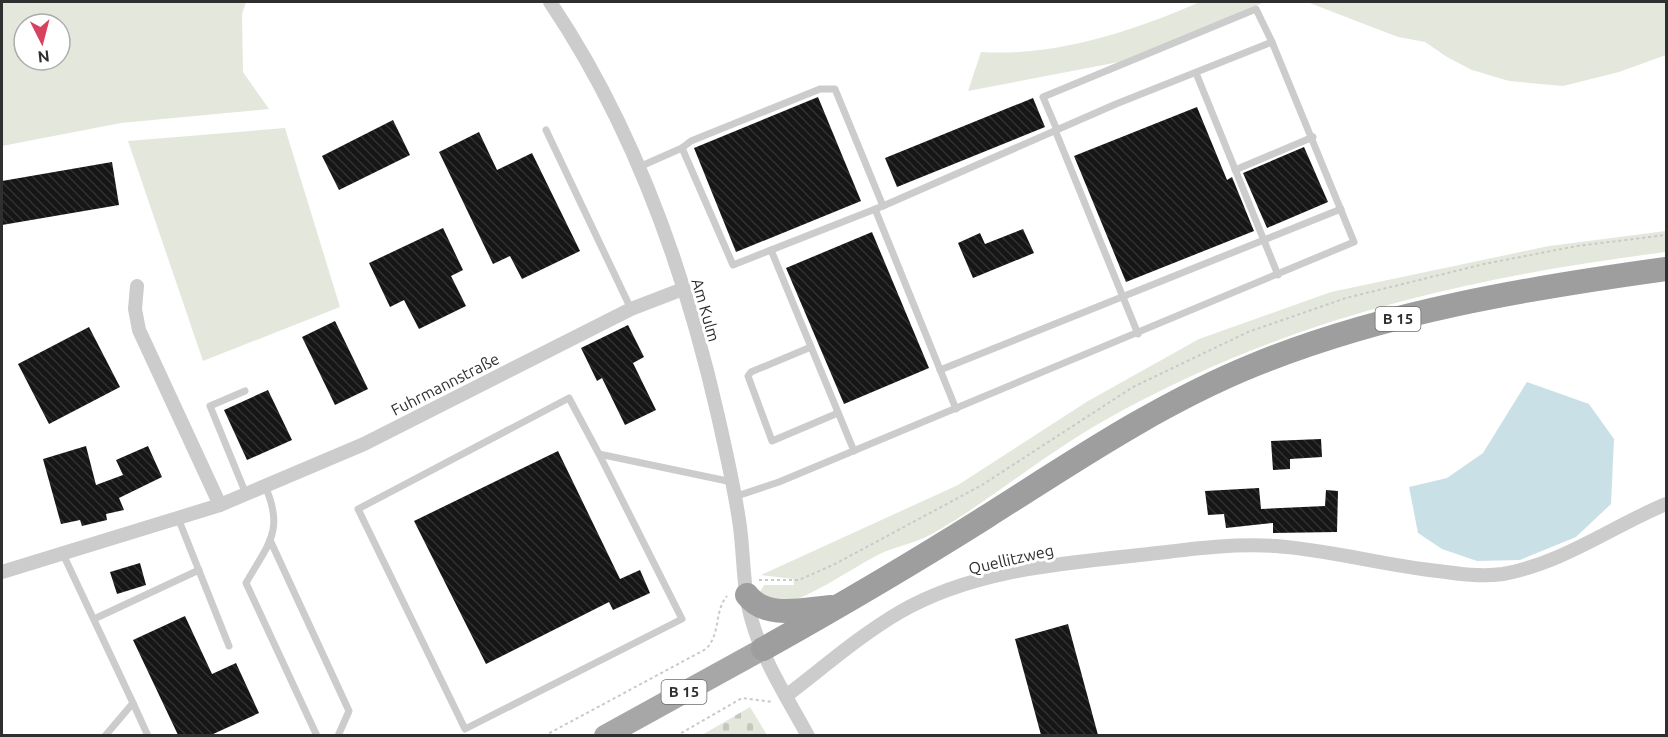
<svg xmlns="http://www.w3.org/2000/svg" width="1668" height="737" font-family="Ubuntu,sans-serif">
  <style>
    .grass { fill: #e4e8dc; fill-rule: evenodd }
    .cemetery { fill: url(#cemetery-stones) }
    .water { fill: #cae0e7 }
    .building { fill: url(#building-back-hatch) }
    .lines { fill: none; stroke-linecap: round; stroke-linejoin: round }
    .path { stroke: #c9c9c9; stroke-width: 2; stroke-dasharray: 3 3; stroke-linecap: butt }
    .service { stroke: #ccc; stroke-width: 7 }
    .minor { stroke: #ccc; stroke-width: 14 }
    .primary { stroke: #a7a7a7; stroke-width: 22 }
    .trunk { stroke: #9e9e9e; stroke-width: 24 }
    .labels { text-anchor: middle; stroke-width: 6; stroke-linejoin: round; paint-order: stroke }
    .shield { fill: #fff; stroke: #6d6d6d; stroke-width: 1.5 }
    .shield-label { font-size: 15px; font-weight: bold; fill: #2f2f2f }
    .street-label { font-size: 16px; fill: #2f2f2f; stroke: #fff }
  </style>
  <defs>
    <pattern id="cemetery-stones" width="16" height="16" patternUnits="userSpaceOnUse" patternTransform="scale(1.5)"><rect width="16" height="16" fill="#e4e8dc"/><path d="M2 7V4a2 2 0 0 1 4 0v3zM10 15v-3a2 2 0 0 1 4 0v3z" fill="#c4c7bd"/></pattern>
    <pattern id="building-back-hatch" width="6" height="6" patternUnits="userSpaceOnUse" patternTransform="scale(1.5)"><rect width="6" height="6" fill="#161616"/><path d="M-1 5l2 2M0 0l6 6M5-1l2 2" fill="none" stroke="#303030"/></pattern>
  </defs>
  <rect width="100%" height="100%" fill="#fff"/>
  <g class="grass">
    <path d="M 2,2 L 246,2 L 242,14 L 243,72 L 269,109 L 121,123 L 2,146 ZM 24,24 L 60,24 L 60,60 L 24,60 Z"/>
    <path d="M 1200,2 L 1265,2 L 1119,62 L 968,91 L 981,52 C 1055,57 1133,31 1200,2 Z"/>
    <path d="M 1307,2 L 1666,2 L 1666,55 L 1619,72 L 1563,86 L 1509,81 L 1472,70 L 1447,57 L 1425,42 L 1398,37 Z"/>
    <path d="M 285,128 L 340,307 L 203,361 L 128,141 Z"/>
    <path d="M 1666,231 L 1666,252 C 1468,277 1283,320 1107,419 C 1055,448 1008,486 957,519 C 945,526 932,535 919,540 C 903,546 888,549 874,557 C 843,574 812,596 779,606 L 760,592 L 764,585 L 794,585 L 793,579 L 761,575 L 958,485 L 1088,401 L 1199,339 L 1331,292 L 1549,246 Z"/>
  </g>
  <path class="cemetery" d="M 750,707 L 767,735 L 702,735 Z"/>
  <path class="water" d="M 1527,382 L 1589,404 L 1614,439 L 1611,504 L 1576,537 L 1520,560 L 1477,561 L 1442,549 L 1418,533 L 1409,487 L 1447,478 L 1483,453 Z"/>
  <g class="building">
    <path d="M 818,97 L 861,201 L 736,252 L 694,148 Z"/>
    <path d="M 1033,98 L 1045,127 L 897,187 L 885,158 Z"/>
    <path d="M 1197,107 L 1227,180 L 1232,177 L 1254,231 L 1126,282 L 1074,156 Z"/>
    <path d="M 393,120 L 410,155 L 339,190 L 322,156 Z"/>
    <path d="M 479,132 L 497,170 L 532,153 L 580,251 L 522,279 L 510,256 L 493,264 L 439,152 Z"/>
    <path d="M 1304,147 L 1328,202 L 1267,228 L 1243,173 Z"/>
    <path d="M 112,162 L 119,205 L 2,225 L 2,181 Z"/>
    <path d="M 443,228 L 463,270 L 451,276 L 466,306 L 419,329 L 404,300 L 390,307 L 369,263 Z"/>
    <path d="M 1023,229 L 1034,253 L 973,278 L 958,243 L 980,233 L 985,244 Z"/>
    <path d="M 872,232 L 929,368 L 844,404 L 786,268 Z"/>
    <path d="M 335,321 L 368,389 L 335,405 L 302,337 Z"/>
    <path d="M 628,325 L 644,357 L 633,363 L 656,410 L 625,425 L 602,378 L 597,381 L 581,348 Z"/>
    <path d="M 89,327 L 120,387 L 49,424 L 18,364 Z"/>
    <path d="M 268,390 L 292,440 L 247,460 L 224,410 Z"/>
    <path d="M 1321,439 L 1322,457 L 1290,459 L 1290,469 L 1273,470 L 1271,441 Z"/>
    <path d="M 86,446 L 96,485 L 123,475 L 116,460 L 148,446 L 162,477 L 119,498 L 124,510 L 106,514 L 107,520 L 82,526 L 80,520 L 61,524 L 43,459 Z"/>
    <path d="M 558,451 L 620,579 L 640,570 L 650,593 L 613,610 L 609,602 L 486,664 L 414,521 Z"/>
    <path d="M 1259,488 L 1261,509 L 1325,506 L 1326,490 L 1338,491 L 1337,532 L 1273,533 L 1273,523 L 1226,528 L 1224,514 L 1208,515 L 1205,491 Z"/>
    <path d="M 140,563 L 146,585 L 117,594 L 110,572 Z"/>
    <path d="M 185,616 L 212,674 L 236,663 L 259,713 L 211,735 L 178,735 L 133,640 Z"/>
    <path d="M 1068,624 L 1098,735 L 1041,735 L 1015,639 Z"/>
  </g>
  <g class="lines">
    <g class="path">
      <path d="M 759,580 L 799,580 L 835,564 L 982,485 L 1133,387 L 1248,332 L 1346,298 L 1484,264 L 1577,246 L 1666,235"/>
      <path d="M 544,736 L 706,649 C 721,634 714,611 727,596"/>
      <path d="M 676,736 L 742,698 L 773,702"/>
    </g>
    <g class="service">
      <path d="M 1196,73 L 1278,275"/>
      <path d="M 546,130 L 631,309"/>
      <path d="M 1055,130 L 1138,334"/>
      <path d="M 1057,130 L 1043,97 L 1256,9 L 1272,42"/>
      <path d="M 682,148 L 691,141 L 820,89 L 835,89 L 883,206"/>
      <path d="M 639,167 L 682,148 L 733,265 L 883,206 L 1116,104 L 1272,42 L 1354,242 L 779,482 L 734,497"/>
      <path d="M 1235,170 L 1313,137"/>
      <path d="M 875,209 L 956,409"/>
      <path d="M 771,250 L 854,451"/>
      <path d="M 811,347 L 751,372 L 748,376 L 772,441 L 838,413"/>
      <path d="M 940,370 L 1341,209"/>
      <path d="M 245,391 L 210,406 L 246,494"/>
      <path d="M 599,454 L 682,619 L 465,729 L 358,509 L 569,398 L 599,454 L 732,482"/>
      <path d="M 265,486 C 285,531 268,544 246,583 L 317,736"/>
      <path d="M 178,518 L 229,646"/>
      <path d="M 270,540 L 349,711 L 338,736"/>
      <path d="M 62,552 L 133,703 L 105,736"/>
      <path d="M 94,619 L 199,570"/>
      <path d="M 133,703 L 148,736"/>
    </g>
    <g class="minor">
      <path d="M 550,2 C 633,125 685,271 718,416 C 726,452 735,490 740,527 C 744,558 743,591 752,621 C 763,661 788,699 808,736"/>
      <path d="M 137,286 L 135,309 L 139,330 L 220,505"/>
      <path d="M 2,572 L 220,505 L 364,444 L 631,309 L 683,289"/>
      <path d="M 786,696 C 823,668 859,636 900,612 C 974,569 1066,563 1149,554 C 1190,549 1234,543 1276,546 C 1330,550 1383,565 1438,571 C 1459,574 1482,577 1503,574 C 1563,563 1611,527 1666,504"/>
    </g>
    <path class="primary" d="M 605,736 L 763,649"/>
    <g class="trunk">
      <path d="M 747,595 C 766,620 804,609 831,607"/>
      <path d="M 763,649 C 838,607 913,563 986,517 C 1073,462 1158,404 1254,365 C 1384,312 1528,288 1666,269"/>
    </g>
  </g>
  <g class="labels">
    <g class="shield">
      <rect x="1375.5" y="307" width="45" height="24" rx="4.5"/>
      <rect x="661.5" y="680" width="45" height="24" rx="4.5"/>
    </g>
    <g class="shield-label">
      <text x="1398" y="324">B 15</text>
      <text x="684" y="697">B 15</text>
    </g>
    <g class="street-label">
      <text transform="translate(706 310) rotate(74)" y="6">Am Kulm</text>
      <text transform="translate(445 384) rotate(-27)" y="6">Fuhrmannstraße</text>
      <text transform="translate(1011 559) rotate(-13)" y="6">Quellitzweg</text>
    </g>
  </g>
  <rect width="1668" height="737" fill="none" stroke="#2f2f2f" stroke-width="6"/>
  <g transform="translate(42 42) rotate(174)"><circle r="28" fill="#ffffff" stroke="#acacac" stroke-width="1.5"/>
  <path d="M0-4.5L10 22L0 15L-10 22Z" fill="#d64260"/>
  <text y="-9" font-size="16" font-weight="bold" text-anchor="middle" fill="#2f2f2f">N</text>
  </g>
</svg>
